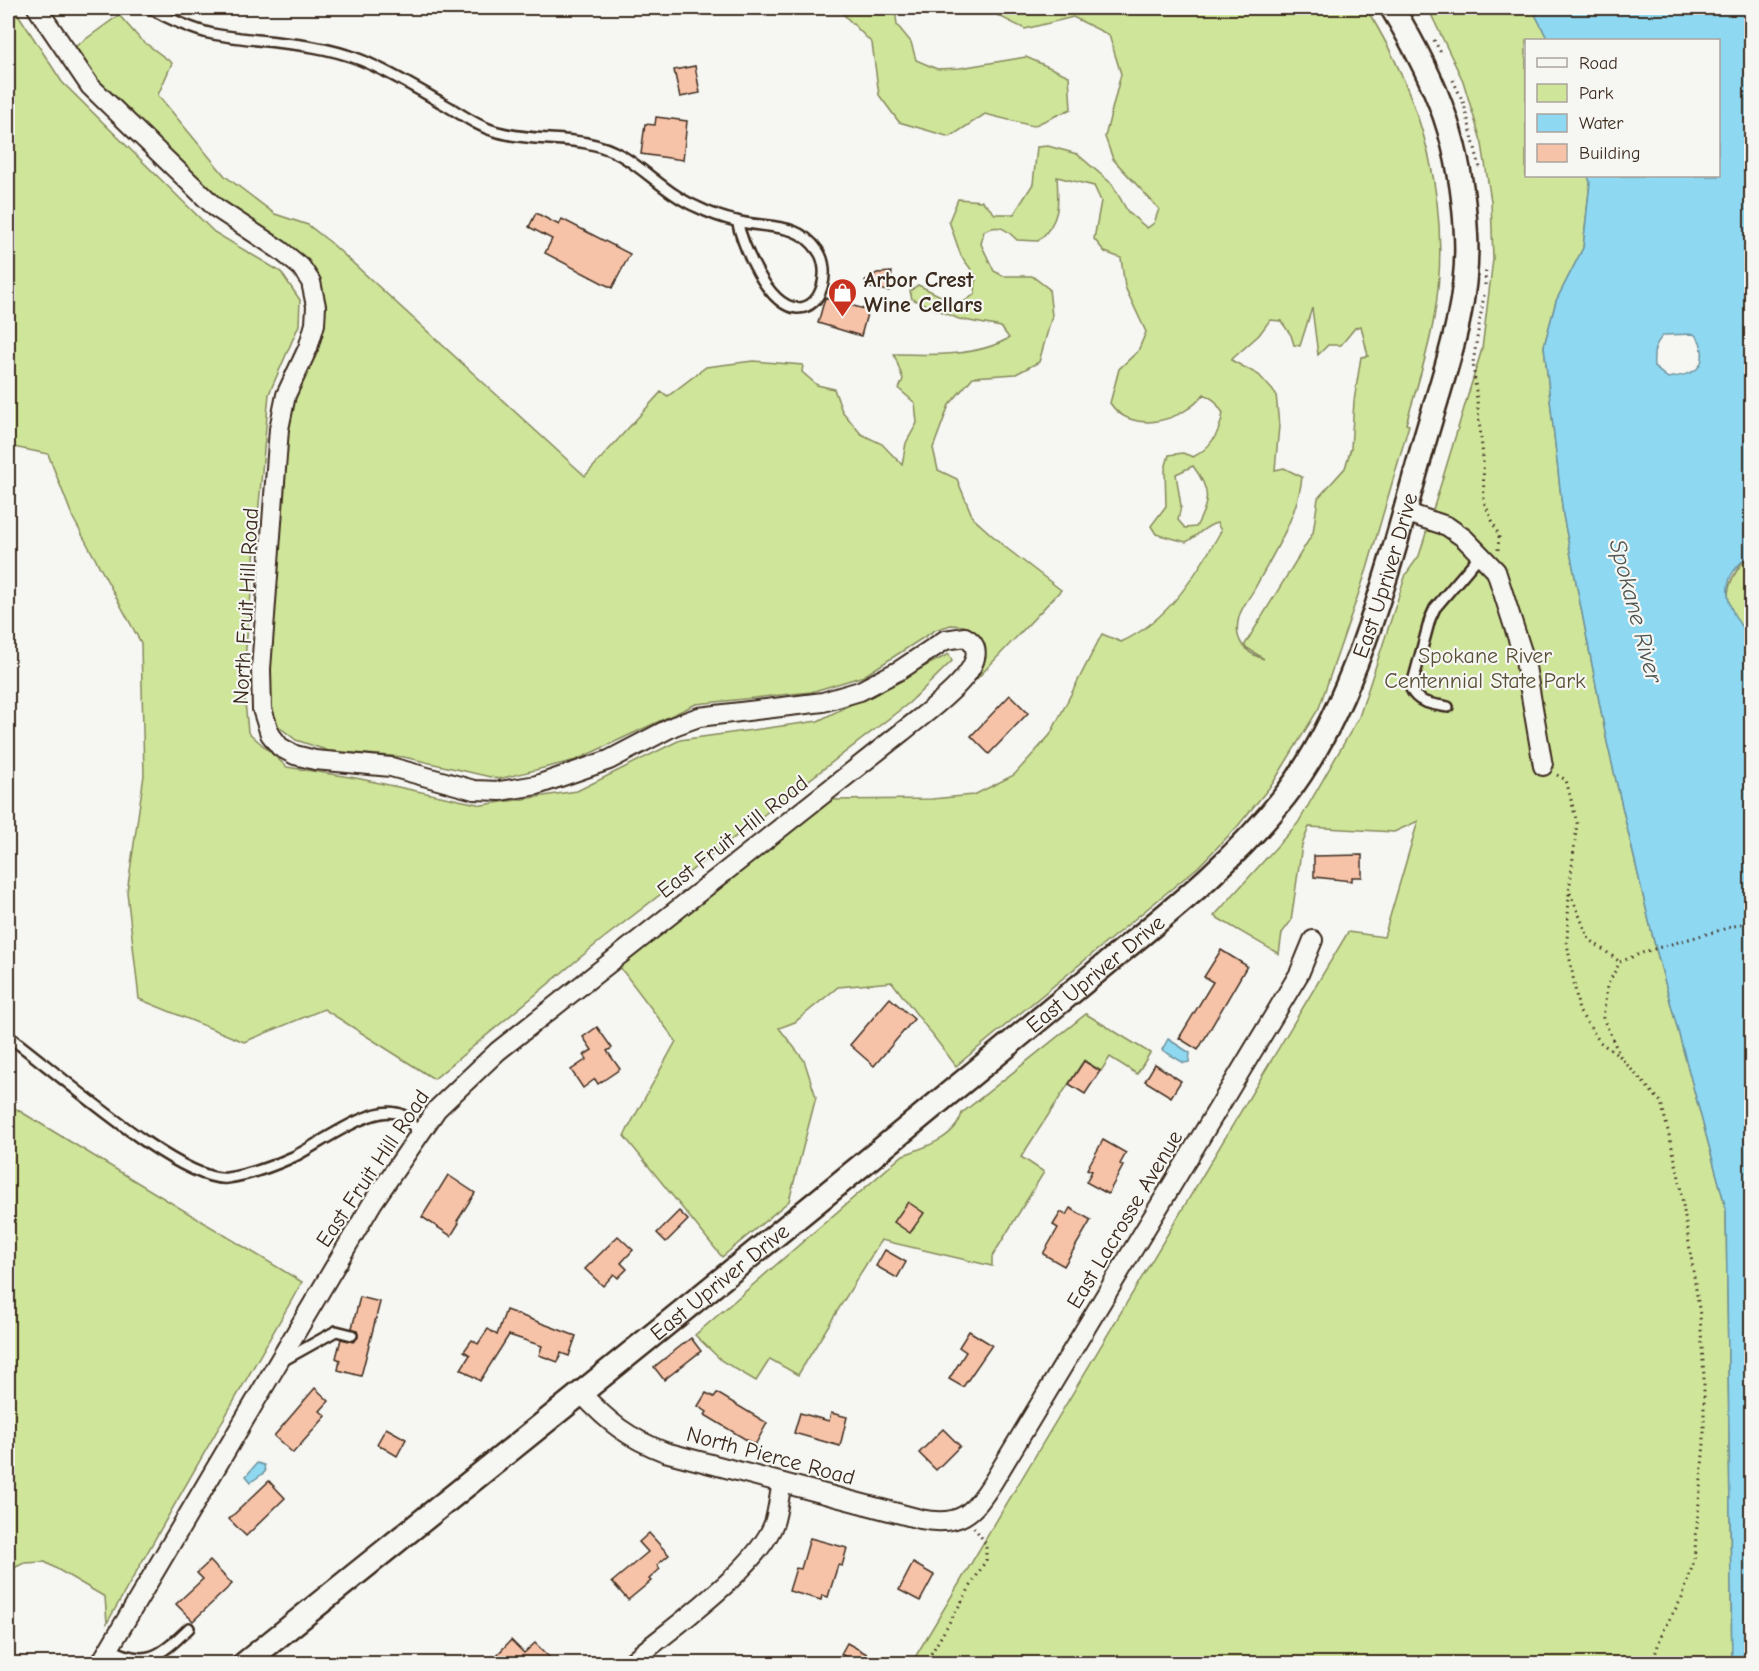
<svg xmlns="http://www.w3.org/2000/svg" width="1759" height="1671" font-family="'Comic Neue',sans-serif">
  <style>
    .green { fill: #cfe59a; stroke: #85885c; stroke-width: 1.5; fill-rule: evenodd }
    .water { fill: #8fd8f1; stroke: #6d929d; stroke-width: 1.5; fill-rule: evenodd }
    .building { fill: #f7c3a8; stroke: #3b2a1e; stroke-width: 1.5 }
    .lines { fill: none; stroke-linecap: round; stroke-linejoin: round }
    .service-casing { stroke: #3b2a1e; stroke-width: 14 }
    .minor-casing { stroke: #3b2a1e; stroke-width: 22 }
    .tertiary-casing { stroke: #3b2a1e; stroke-width: 27 }
    .path { stroke: #3b2a1e; stroke-width: 3; stroke-dasharray: 1.5 4.5; stroke-linecap: butt }
    .service { stroke: #f6f6f2; stroke-width: 9 }
    .minor { stroke: #f6f6f2; stroke-width: 18 }
    .tertiary { stroke: #f6f6f2; stroke-width: 22 }
    .labels { text-anchor: middle; stroke-width: 4.5; stroke-linejoin: round; paint-order: stroke }
    .poi-label { font-size: 22px; font-weight: bold; fill: #3b2a1e; stroke: #f6f6f2; text-anchor: start }
    .street-label { font-size: 22px; fill: #3b2a1e; stroke: #f6f6f2 }
    .park-label { font-size: 22px; fill: #594f37; stroke: #f6f6f2 }
    .water-label { font-size: 24px; font-style: italic; fill: #505653; stroke: #f6f6f2 }
  </style>
  <rect width="100%" height="100%" fill="#f6f6f2"/>
  <filter id="ink" filterUnits="userSpaceOnUse"><feTurbulence type="fractalNoise" baseFrequency=".0167" numOctaves="2"/><feDisplacementMap in="SourceGraphic" scale="12" xChannelSelector="R" yChannelSelector="G"/><feConvolveMatrix kernelMatrix="1 2 1 2 8 2 1 2 1" color-interpolation-filters="sRGB"/></filter>
  <g filter="url(#ink)">
    <g class="green">
      <path d="M 8,8 L 14,8 L 62,82 L 214,232 L 281,272 L 300,300 L 299,325 L 269,394 L 243,681 L 248,732 L 287,767 L 356,778 L 482,805 L 577,791 L 680,740 L 818,721 L 949,654 L 952,661 L 909,703 L 600,941 L 434,1079 L 324,1009 L 244,1042 L 139,999 L 127,892 L 144,775 L 141,643 L 73,518 L 48,454 L 8,446 Z"/>
      <path d="M 837,8 L 895,8 L 897,25 L 911,42 L 916,60 L 937,69 L 960,68 L 1026,57 L 1069,76 L 1071,109 L 1033,126 L 985,114 L 950,137 L 899,122 L 879,95 L 872,43 Z"/>
      <path d="M 983,8 L 1366,8 C 1424,101 1453,207 1434,318 C 1428,354 1416,389 1406,424 L 1409,425 L 1367,569 L 1319,708 L 1273,783 L 1237,827 L 1198,867 L 956,1066 L 892,982 L 838,987 L 795,1022 L 779,1028 L 804,1060 L 816,1097 L 789,1201 L 722,1257 L 624,1136 L 676,1041 L 619,966 L 825,800 L 932,799 L 974,795 L 1014,775 L 1050,735 L 1102,634 L 1121,642 C 1168,621 1196,575 1221,531 L 1217,523 C 1204,526 1198,536 1186,542 L 1156,534 L 1151,526 L 1166,506 L 1165,469 L 1169,455 L 1183,453 L 1193,457 C 1211,448 1220,432 1223,413 L 1214,400 L 1204,394 C 1184,421 1131,436 1110,403 L 1119,369 L 1138,351 L 1146,332 L 1125,287 L 1121,258 L 1105,252 L 1094,239 L 1101,201 L 1094,186 L 1057,177 C 1059,205 1060,222 1038,241 L 1017,240 C 1006,229 999,223 984,231 L 981,244 L 994,271 L 1003,276 L 1032,276 L 1049,289 L 1052,316 L 1039,362 L 1016,374 L 973,377 L 949,405 L 933,448 L 938,470 L 957,479 L 973,518 L 1005,547 L 1061,590 L 971,685 L 986,658 L 981,637 L 964,626 L 951,625 L 935,630 L 864,676 L 811,692 L 696,704 L 576,760 L 499,779 L 404,757 L 329,751 L 296,740 L 278,726 L 270,704 L 269,658 L 285,428 L 322,305 L 314,268 L 291,247 L 253,225 L 220,199 L 99,85 L 75,47 L 119,15 L 140,39 L 172,63 L 158,95 L 225,176 L 275,214 L 308,225 L 330,242 L 585,476 L 661,392 L 668,396 L 706,367 L 753,361 L 803,365 L 802,372 L 817,385 L 834,389 L 842,411 L 861,434 L 882,444 L 902,465 L 906,443 L 917,423 L 915,403 L 899,389 L 903,379 L 894,354 C 931,355 977,357 1009,338 L 1001,327 L 959,319 L 912,299 L 910,291 L 918,285 L 959,305 L 975,294 L 976,276 L 961,256 L 949,221 L 958,199 L 982,201 L 995,214 L 1014,214 L 1033,184 L 1037,147 L 1048,146 L 1077,154 L 1112,184 L 1128,212 L 1147,228 L 1154,223 L 1159,209 L 1113,159 L 1105,137 L 1121,74 L 1109,35 L 1073,17 L 1025,29 ZM 1312,308 L 1318,355 L 1328,345 L 1341,345 L 1355,328 L 1361,326 L 1368,356 L 1361,357 L 1354,401 L 1351,448 L 1345,468 L 1318,498 L 1313,533 L 1244,646 L 1264,659 C 1244,653 1233,639 1239,617 C 1241,608 1250,597 1255,588 C 1273,554 1298,516 1302,477 L 1284,468 L 1275,470 L 1279,426 L 1276,394 L 1259,375 L 1231,360 L 1259,335 L 1270,320 L 1281,321 L 1291,335 L 1294,345 L 1300,346 ZM 1193,466 C 1211,490 1210,501 1196,527 L 1185,528 L 1178,520 L 1181,506 L 1176,474 Z"/>
      <path d="M 1428,8 L 1532,8 L 1548,40 L 1526,40 L 1526,176 L 1588,176 L 1590,182 L 1583,248 L 1556,301 L 1544,346 L 1563,515 L 1607,742 L 1653,938 L 1726,1209 L 1732,1663 L 911,1664 L 1348,932 L 1384,937 L 1418,821 L 1394,832 L 1309,827 L 1302,845 L 1291,921 L 1282,933 L 1279,954 L 1214,916 L 1298,823 L 1359,717 L 1406,574 L 1419,556 L 1482,349 L 1493,259 L 1491,201 L 1482,144 L 1463,81 Z"/>
      <path d="M 1751,552 L 1751,639 C 1720,604 1721,586 1751,552 Z"/>
      <path d="M 1086,1014 L 1150,1053 L 1137,1074 L 1110,1057 L 1101,1071 L 1084,1060 L 1021,1157 L 1044,1172 L 992,1257 L 992,1266 L 881,1240 L 798,1375 L 770,1359 L 756,1381 L 722,1361 L 695,1335 L 903,1155 C 924,1148 956,1138 962,1113 Z"/>
      <path d="M 8,1104 L 302,1282 L 107,1623 L 105,1597 L 45,1562 L 24,1563 L 8,1571 Z"/>
    </g>
    <g class="water">
      <path d="M 1532,8 L 1751,8 L 1752,552 C 1745,559 1736,566 1732,574 C 1720,597 1736,622 1752,639 L 1751,1663 L 1732,1663 L 1726,1209 L 1653,938 L 1607,742 L 1563,515 L 1544,346 L 1556,301 L 1583,248 L 1590,182 L 1588,176 L 1718,176 L 1718,40 L 1548,40 ZM 1694,334 C 1700,340 1701,343 1702,351 C 1705,373 1686,375 1668,378 L 1654,367 C 1653,353 1654,344 1664,335 Z"/>
      <path d="M 1168,1039 L 1190,1053 L 1189,1062 L 1184,1063 L 1162,1050 Z"/>
      <path d="M 257,1463 L 264,1465 L 265,1472 L 251,1482 L 246,1476 Z"/>
    </g>
    <g class="building">
      <path d="M 695,66 L 700,93 L 680,97 L 674,70 Z"/>
      <path d="M 656,117 L 687,121 L 683,160 L 641,154 L 645,124 L 655,125 Z"/>
      <path d="M 536,213 L 559,225 L 562,219 L 630,254 L 612,288 L 545,253 L 552,239 L 529,227 Z"/>
      <path d="M 892,272 L 889,291 L 871,288 L 865,281 L 877,273 Z"/>
      <path d="M 825,298 L 868,310 L 861,336 L 818,323 Z"/>
      <path d="M 1010,695 L 1028,713 L 989,754 L 971,736 Z"/>
      <path d="M 1362,855 L 1362,877 L 1352,877 L 1352,881 L 1314,877 L 1314,856 Z"/>
      <path d="M 1221,950 L 1247,966 L 1198,1050 L 1179,1038 L 1213,982 L 1204,977 Z"/>
      <path d="M 890,998 L 914,1019 L 874,1066 L 850,1045 Z"/>
      <path d="M 597,1027 L 612,1048 L 607,1051 L 620,1069 L 598,1084 L 595,1079 L 583,1088 L 571,1070 L 587,1059 L 584,1055 L 592,1050 L 583,1037 Z"/>
      <path d="M 1084,1061 L 1100,1071 L 1085,1094 L 1069,1084 Z"/>
      <path d="M 1155,1064 L 1181,1081 L 1171,1097 L 1145,1081 Z"/>
      <path d="M 1103,1140 L 1126,1153 L 1120,1164 L 1123,1166 L 1108,1194 L 1086,1182 L 1092,1171 L 1087,1169 Z"/>
      <path d="M 448,1175 L 475,1193 L 457,1221 L 459,1223 L 451,1236 L 422,1217 Z"/>
      <path d="M 908,1202 L 924,1213 L 910,1233 L 894,1222 Z"/>
      <path d="M 1070,1208 L 1091,1220 L 1064,1266 L 1043,1254 L 1058,1228 L 1053,1225 L 1061,1212 L 1066,1215 Z"/>
      <path d="M 679,1211 L 688,1220 L 666,1242 L 657,1233 Z"/>
      <path d="M 618,1236 L 633,1250 L 621,1263 L 627,1269 L 618,1278 L 614,1274 L 603,1286 L 585,1269 Z"/>
      <path d="M 885,1250 L 906,1262 L 897,1278 L 876,1266 Z"/>
      <path d="M 360,1297 L 380,1302 L 361,1376 L 338,1370 L 340,1360 L 336,1358 L 341,1339 L 353,1342 L 358,1337 L 357,1331 L 352,1328 Z"/>
      <path d="M 506,1310 L 576,1336 L 569,1356 L 561,1353 L 558,1362 L 539,1355 L 542,1346 L 509,1335 L 480,1381 L 461,1369 L 470,1355 L 464,1351 L 472,1340 L 478,1344 L 488,1329 L 497,1335 Z"/>
      <path d="M 969,1331 L 992,1345 L 963,1387 L 949,1379 L 966,1352 L 959,1347 Z"/>
      <path d="M 691,1338 L 701,1351 L 664,1380 L 654,1367 Z"/>
      <path d="M 315,1388 L 329,1401 L 320,1411 L 326,1416 L 293,1453 L 274,1436 Z"/>
      <path d="M 706,1393 L 714,1397 L 717,1393 L 767,1423 L 755,1445 L 705,1415 L 707,1412 L 698,1406 Z"/>
      <path d="M 800,1413 L 829,1421 L 831,1413 L 847,1417 L 840,1446 L 794,1433 Z"/>
      <path d="M 386,1428 L 406,1439 L 397,1456 L 377,1444 Z"/>
      <path d="M 943,1429 L 960,1446 L 936,1470 L 919,1453 Z"/>
      <path d="M 269,1481 L 285,1498 L 246,1536 L 229,1519 Z"/>
      <path d="M 649,1533 L 669,1555 L 657,1565 L 660,1569 L 649,1579 L 651,1581 L 628,1600 L 612,1582 L 648,1552 L 639,1542 Z"/>
      <path d="M 810,1538 L 847,1548 L 842,1566 L 838,1565 L 828,1597 L 822,1595 L 821,1600 L 789,1591 L 796,1568 L 801,1569 Z"/>
      <path d="M 210,1561 L 232,1584 L 193,1621 L 176,1604 L 203,1579 L 197,1573 Z"/>
      <path d="M 913,1563 L 934,1575 L 920,1601 L 899,1590 Z"/>
      <path d="M 511,1640 L 524,1653 L 535,1643 L 556,1664 L 506,1664 L 497,1655 Z"/>
      <path d="M 847,1643 L 885,1664 L 857,1664 L 841,1654 Z"/>
    </g>
    <g class="lines">
      <defs>
        <g id="service">
          <path d="M 150,8 C 167,18 193,30 213,34 C 262,43 313,41 361,60 C 388,71 416,88 442,103 C 460,113 478,127 498,132 C 541,144 583,133 622,156 C 647,171 670,196 697,207 C 709,213 723,218 736,221 C 767,229 798,221 818,251 C 831,269 823,309 797,308 C 767,306 743,245 737,221"/>
          <path d="M 1448,707 C 1433,704 1418,704 1411,689 L 1430,619 L 1435,608 L 1481,554"/>
          <path d="M 8,1036 C 53,1068 179,1183 227,1178 C 249,1175 273,1166 293,1157 C 318,1145 369,1106 396,1113 C 408,1115 412,1125 418,1134"/>
          <path d="M 284,1360 L 336,1331 L 352,1335"/>
          <path d="M 109,1648 C 147,1669 161,1655 189,1628"/>
        </g>
        <g id="minor">
          <path d="M 37,8 L 90,86 L 215,207 L 280,250 L 301,267 L 311,282 L 316,306 L 315,324 L 308,348 L 286,395 L 279,429 L 261,669 L 262,709 L 270,734 L 280,747 L 295,755 L 315,760 L 391,767 L 474,790 L 500,791 L 537,785 L 609,760 L 674,726 L 699,717 L 823,702 L 860,691 L 900,670 L 945,640 L 965,637 C 1005,660 921,716 902,732 L 498,1051 L 437,1109 L 373,1202 L 100,1664"/>
          <path d="M 1404,512 L 1447,526 L 1464,538 L 1496,571 L 1525,661 L 1543,766"/>
          <path d="M 581,1393 C 608,1422 628,1438 665,1452 L 920,1519 C 960,1527 973,1514 993,1482 L 1299,974 L 1313,940"/>
          <path d="M 629,1664 C 667,1631 758,1569 774,1523 C 778,1511 779,1496 782,1483"/>
        </g>
        <g id="tertiary">
          <path id="s1" d="M 244,1664 C 479,1475 715,1287 947,1095 C 1004,1049 1060,1002 1117,955 C 1177,906 1237,858 1285,796 C 1357,704 1393,552 1425,439 C 1444,373 1470,305 1466,235 C 1462,145 1438,84 1392,8"/>
        </g>
      </defs>
      <use href="#service" class="service-casing"/>
      <use href="#minor" class="minor-casing"/>
      <use href="#tertiary" class="tertiary-casing"/>
      <g class="path">
        <path d="M 1434,40 L 1441,53"/>
        <path d="M 1453,80 L 1464,104 L 1480,168"/>
        <path d="M 1485,285 L 1486,268"/>
        <path d="M 1484,295 L 1473,363 L 1483,457 L 1484,502 L 1499,536 L 1498,550"/>
        <path d="M 1557,775 L 1566,780 L 1577,823 L 1569,892 L 1567,943 L 1579,1011 L 1600,1042 L 1620,1057"/>
        <path d="M 1570,893 L 1589,939 L 1620,962"/>
        <path d="M 925,1664 L 986,1560 L 986,1544 L 974,1527"/>
        <path d="M 1652,1664 L 1663,1630 L 1682,1598 L 1694,1561 L 1704,1443 L 1704,1377 L 1700,1315 L 1678,1172 L 1661,1102 L 1621,1058 L 1603,1018 L 1607,986 L 1620,962 L 1647,951 L 1752,921"/>
      </g>
      <use href="#service" class="service"/>
      <use href="#minor" class="minor"/>
      <use href="#tertiary" class="tertiary"/>
    </g>
  </g>
  <defs>
    <symbol id="shop-pin" viewBox="-11 -11 22 30"><path d="M0 17L-7.5 6A9.5 9.5 0 1 1 7.5 6Z" fill="#c8321e" stroke="#f6f6f2"/><path d="M-5-2.5h2.3a2.7 3.5 0 0 1 5.4 0H5L5.5 6h-11ZM-1.5-2.5h3a1.5 2.3 0 0 0-3 0Z" fill="#fff"/></symbol>
  </defs>
  <g fill-rule="evenodd">
    <use href="#shop-pin" x="826" y="276" width="33" height="45"/>
  </g>
  <g class="labels">
    <g class="poi-label">
      <text x="864" y="287">Arbor Crest<tspan x="864" dy="25">Wine Cellars</tspan></text>
    </g>
    <g class="street-label">
      <text dy="8" stroke="none"><textPath href="#s1" startOffset="1600">East Upriver Drive</textPath></text>
      <text transform="translate(245 606) rotate(-87)" y="8">North Fruit Hill Road</text>
      <text transform="translate(732 836) rotate(-38)" y="8">East Fruit Hill Road</text>
      <text dy="8" stroke="none"><textPath href="#s1" startOffset="1096">East Upriver Drive</textPath></text>
      <text transform="translate(372 1168) rotate(-56)" y="8">East Fruit Hill Road</text>
      <text transform="translate(1124 1219) rotate(-59)" y="8">East Lacrosse Avenue</text>
      <text dy="8" stroke="none"><textPath href="#s1" startOffset="610">East Upriver Drive</textPath></text>
      <text transform="translate(771 1455) rotate(15)" y="8">North Pierce Road</text>
    </g>
    <g class="park-label">
      <text x="1485" y="663">Spokane River<tspan x="1485" dy="25">Centennial State Park</tspan></text>
    </g>
    <g class="water-label">
      <text transform="translate(1636 611) rotate(75)" y="8">Spokane River</text>
    </g>
  </g>
  <rect width="1759" height="1671" fill="none" stroke="#f6f6f2" stroke-width="30"/>
  <rect x="15" y="15" width="1729" height="1641" fill="none" stroke="#3b2a1e" stroke-width="2" filter="url(#ink)"/>
  <rect x="1525" y="39" width="195" height="138" fill="#f6f6f2" stroke="#aba49d" stroke-width="1.5"/>
  <rect x="1537" y="58" width="30" height="9" fill="#f6f6f2" stroke="#aba49d" stroke-width="1.5"/>
  <text x="1579" y="69" font-size="18" fill="#3b2a1e">Road</text>
  <rect x="1537" y="84" width="30" height="18" fill="#cfe59a" stroke="#aba49d" stroke-width="1.5"/>
  <text x="1579" y="99" font-size="18" fill="#3b2a1e">Park</text>
  <rect x="1537" y="114" width="30" height="18" fill="#8fd8f1" stroke="#aba49d" stroke-width="1.5"/>
  <text x="1579" y="129" font-size="18" fill="#3b2a1e">Water</text>
  <rect x="1537" y="144" width="30" height="18" fill="#f7c3a8" stroke="#aba49d" stroke-width="1.5"/>
  <text x="1579" y="159" font-size="18" fill="#3b2a1e">Building</text>
</svg>
